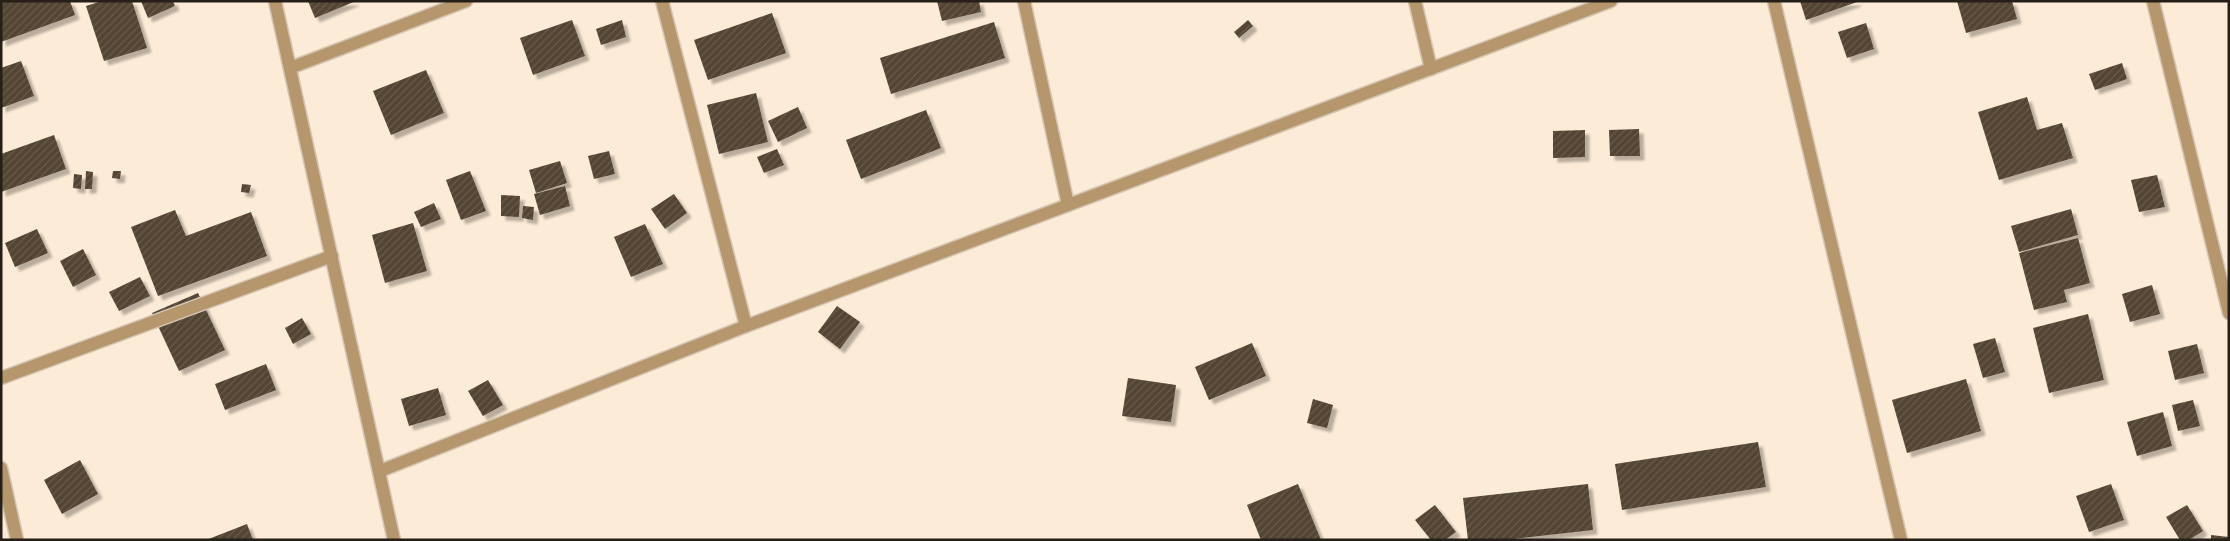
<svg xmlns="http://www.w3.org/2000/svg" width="2230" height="541" font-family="'Source Sans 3',sans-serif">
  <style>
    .building { fill: url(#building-hatch); filter: url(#shadow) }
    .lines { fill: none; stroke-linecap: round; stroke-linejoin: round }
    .street-casing { stroke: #d5c6b4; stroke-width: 15 }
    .street { stroke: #b6966d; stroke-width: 12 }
  </style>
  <defs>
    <pattern id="building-hatch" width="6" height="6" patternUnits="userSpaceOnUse" patternTransform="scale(1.25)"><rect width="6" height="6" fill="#524433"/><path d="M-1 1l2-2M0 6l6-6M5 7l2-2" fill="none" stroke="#685c4e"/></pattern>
    <filter id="shadow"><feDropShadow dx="4.5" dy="4.5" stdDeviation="1" flood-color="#0004"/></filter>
  </defs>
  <rect width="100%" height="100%" fill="#fcebd6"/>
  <g class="building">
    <path d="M 1,1 L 70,1 L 75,15 L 1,42 Z"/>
    <path d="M 102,1 L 132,1 L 147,48 L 104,61 L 86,6 Z"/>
    <path d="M 141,1 L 173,1 L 175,6 L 148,18 Z"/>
    <path d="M 308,1 L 356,1 L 315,18 Z"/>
    <path d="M 937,1 L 979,1 L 981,12 L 942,21 Z"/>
    <path d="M 1800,1 L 1857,1 L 1857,2 L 1806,20 Z"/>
    <path d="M 1957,1 L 2012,1 L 2017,19 L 1966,33 Z"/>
    <path d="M 772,13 L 786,53 L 708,80 L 694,40 Z"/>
    <path d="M 572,20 L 585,56 L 533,75 L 520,38 Z"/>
    <path d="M 622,20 L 626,37 L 601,45 L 596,29 Z"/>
    <path d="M 1248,20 L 1253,26 L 1239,38 L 1234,32 Z"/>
    <path d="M 994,22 L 1005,58 L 891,94 L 880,58 Z"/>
    <path d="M 1866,23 L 1874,49 L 1847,58 L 1838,32 Z"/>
    <path d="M 21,61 L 34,96 L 1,108 L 1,68 Z"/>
    <path d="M 2122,63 L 2127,79 L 2095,90 L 2089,74 Z"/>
    <path d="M 426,70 L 444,113 L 391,135 L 373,91 Z"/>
    <path d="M 756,93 L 768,142 L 719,154 L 707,105 Z"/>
    <path d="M 2027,97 L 2037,130 L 2062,123 L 2073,158 L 1999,180 L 1978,112 Z"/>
    <path d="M 798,107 L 807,128 L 778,142 L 768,121 Z"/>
    <path d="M 926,110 L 941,148 L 861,179 L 846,140 Z"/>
    <path d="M 1639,129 L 1640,156 L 1610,156 L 1609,130 Z"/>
    <path d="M 1585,130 L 1585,157 L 1553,158 L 1553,131 Z"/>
    <path d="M 54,135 L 66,169 L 1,192 L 1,154 Z"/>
    <path d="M 777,149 L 784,165 L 764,173 L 757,157 Z"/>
    <path d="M 609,151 L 615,174 L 594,179 L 588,156 Z"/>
    <path d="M 560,161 L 567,183 L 536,193 L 529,170 Z"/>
    <path d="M 86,171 L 93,172 L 92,189 L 85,189 Z"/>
    <path d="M 113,171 L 121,171 L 120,179 L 112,178 Z"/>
    <path d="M 470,171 L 486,211 L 461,220 L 446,180 Z"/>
    <path d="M 74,174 L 82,175 L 81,189 L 73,188 Z"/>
    <path d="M 2157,175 L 2165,207 L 2139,212 L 2131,180 Z"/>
    <path d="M 242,184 L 251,185 L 249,193 L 241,192 Z"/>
    <path d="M 565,186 L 570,206 L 540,215 L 534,194 Z"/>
    <path d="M 674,194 L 687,213 L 665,229 L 651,209 Z"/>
    <path d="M 501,195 L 520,196 L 519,217 L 501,216 Z"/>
    <path d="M 434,203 L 441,219 L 421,227 L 414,212 Z"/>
    <path d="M 523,206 L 534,207 L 533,220 L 522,218 Z"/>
    <path d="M 2071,209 L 2078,235 L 2019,252 L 2011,226 Z"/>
    <path d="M 175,210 L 186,236 L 251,212 L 267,256 L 158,296 L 131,227 Z"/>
    <path d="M 413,223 L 427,271 L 385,283 L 372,235 Z"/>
    <path d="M 645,224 L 663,264 L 631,277 L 614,237 Z"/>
    <path d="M 37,229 L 48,253 L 15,267 L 5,243 Z"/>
    <path d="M 2078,238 L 2090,283 L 2064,290 L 2067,302 L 2034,310 L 2019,253 Z"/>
    <path d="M 83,249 L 96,275 L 73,287 L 60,261 Z"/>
    <path d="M 140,277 L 150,296 L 119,311 L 109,292 Z"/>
    <path d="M 2152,285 L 2160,314 L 2130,322 L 2122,294 Z"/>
    <path d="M 198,293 L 225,350 L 179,371 L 152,313 Z"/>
    <path d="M 837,306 L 860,322 L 840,349 L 818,332 Z"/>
    <path d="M 2088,314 L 2104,380 L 2049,393 L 2033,328 Z"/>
    <path d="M 302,318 L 311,334 L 293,344 L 285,328 Z"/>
    <path d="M 1995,338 L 2005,372 L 1983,378 L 1973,344 Z"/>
    <path d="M 1252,343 L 1266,376 L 1209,400 L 1195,367 Z"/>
    <path d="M 2197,344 L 2204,373 L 2175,380 L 2168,351 Z"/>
    <path d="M 266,364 L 276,390 L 225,410 L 215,384 Z"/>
    <path d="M 1128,378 L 1176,385 L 1171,422 L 1122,416 Z"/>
    <path d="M 1966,379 L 1981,431 L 1907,453 L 1892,400 Z"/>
    <path d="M 488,380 L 503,405 L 483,416 L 468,391 Z"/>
    <path d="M 438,388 L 446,415 L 409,426 L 401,399 Z"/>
    <path d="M 1313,399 L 1333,405 L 1327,428 L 1307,423 Z"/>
    <path d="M 2193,400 L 2200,426 L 2178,431 L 2172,405 Z"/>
    <path d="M 2163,412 L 2172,446 L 2137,456 L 2127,422 Z"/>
    <path d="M 1758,442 L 1766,487 L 1622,510 L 1615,464 Z"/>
    <path d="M 80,460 L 98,494 L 62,514 L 44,480 Z"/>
    <path d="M 1298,484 L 1321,540 L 1261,540 L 1247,505 Z"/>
    <path d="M 1588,484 L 1593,530 L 1503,540 L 1468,540 L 1463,498 Z"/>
    <path d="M 2111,484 L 2124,520 L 2089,532 L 2076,496 Z"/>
    <path d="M 1435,505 L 1456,532 L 1445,540 L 1431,540 L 1415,520 Z"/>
    <path d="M 2187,505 L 2203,531 L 2189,540 L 2180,540 L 2166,517 Z"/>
    <path d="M 247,524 L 253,540 L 206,540 Z"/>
    <path d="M 2211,535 L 2229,537 L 2229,540 L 2211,540 Z"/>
  </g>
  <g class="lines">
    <defs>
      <g id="street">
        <path d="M 275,1 L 394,540"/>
        <path d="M 662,1 L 746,326"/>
        <path d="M 1024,1 L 1068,205"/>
        <path d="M 1415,1 L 1431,69"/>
        <path d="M 1774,1 L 1901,540"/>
        <path d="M 2153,1 L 2229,313"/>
        <path d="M 290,68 L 466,1"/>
        <path d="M 1,378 L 332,256"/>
        <path d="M 1,468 L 17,540"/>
        <path d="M 380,471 L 746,326 L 1611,1"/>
      </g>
    </defs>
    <use href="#street" class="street-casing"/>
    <use href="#street" class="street"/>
  </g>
  <rect width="2230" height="541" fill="none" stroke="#251f18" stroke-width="5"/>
</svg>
